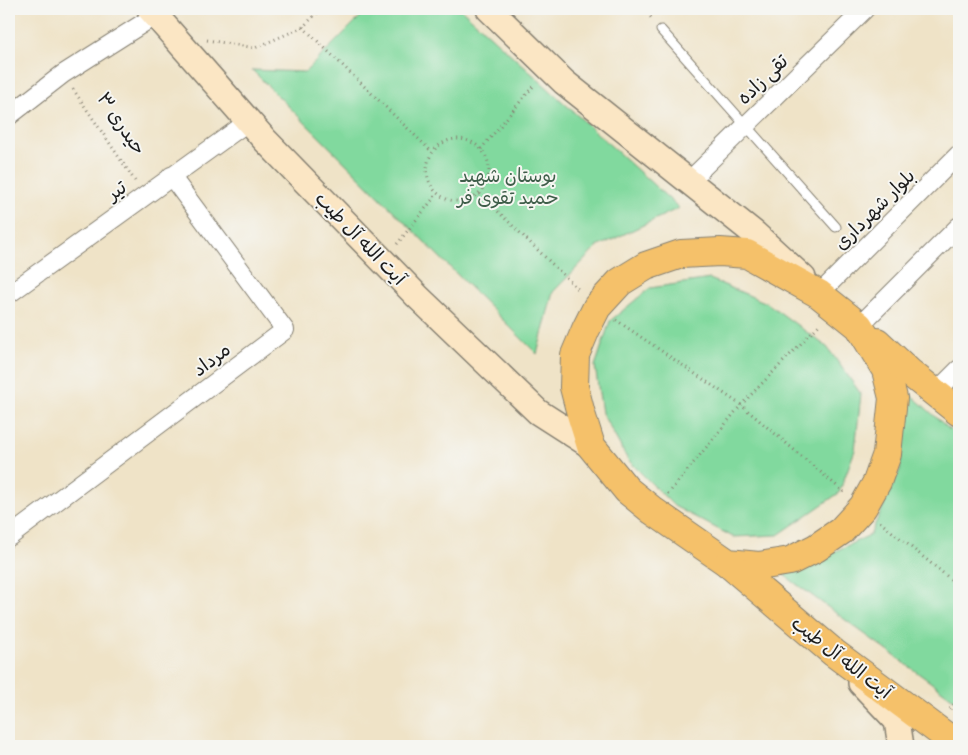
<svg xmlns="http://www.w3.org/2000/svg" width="968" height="755" font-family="Dekko,'Playpen Sans Arabic',sans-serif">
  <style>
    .green { fill: #81d99e; stroke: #4e7a5d }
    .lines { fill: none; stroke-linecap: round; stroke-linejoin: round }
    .service-casing { stroke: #868072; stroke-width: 11 }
    .minor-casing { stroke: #868072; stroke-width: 20 }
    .secondary-casing { stroke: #868072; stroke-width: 28 }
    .trunk-casing { stroke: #868072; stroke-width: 30 }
    .path { stroke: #868072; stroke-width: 3; stroke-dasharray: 1 4; stroke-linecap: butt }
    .service { stroke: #fff; stroke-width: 9 }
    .minor { stroke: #fff; stroke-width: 18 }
    .secondary { stroke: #fbe6c4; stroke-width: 25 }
    .trunk { stroke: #f5c16b; stroke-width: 28 }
    .labels { text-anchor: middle; stroke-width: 4; stroke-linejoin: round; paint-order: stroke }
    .street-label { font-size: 19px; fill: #1c1c1c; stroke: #f6f6f2 }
    .park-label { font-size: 19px; fill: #3f5e4a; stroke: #f6f6f2 }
  </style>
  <rect width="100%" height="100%" fill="#f6f6f2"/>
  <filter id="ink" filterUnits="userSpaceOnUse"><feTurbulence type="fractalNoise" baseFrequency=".02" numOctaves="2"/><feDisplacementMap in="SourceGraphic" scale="10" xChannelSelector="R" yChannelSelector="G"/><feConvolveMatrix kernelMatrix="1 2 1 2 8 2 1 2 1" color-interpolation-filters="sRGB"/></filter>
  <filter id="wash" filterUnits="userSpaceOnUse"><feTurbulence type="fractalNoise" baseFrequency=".0096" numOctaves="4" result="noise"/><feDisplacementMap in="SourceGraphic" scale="20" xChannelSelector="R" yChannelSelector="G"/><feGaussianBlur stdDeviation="1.12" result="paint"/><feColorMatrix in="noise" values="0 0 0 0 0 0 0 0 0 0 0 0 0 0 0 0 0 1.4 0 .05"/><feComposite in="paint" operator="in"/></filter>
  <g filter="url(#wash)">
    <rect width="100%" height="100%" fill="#efe3c7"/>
    <g class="green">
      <path d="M 364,9 L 461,9 L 679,208 L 597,247 L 553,292 L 537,354 L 252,70 L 305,72 L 364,13 Z"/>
      <path d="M 710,279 L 767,303 L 827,347 L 861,394 L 855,450 L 839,493 L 778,535 L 733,537 L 674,506 L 628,460 L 602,413 L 595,366 L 610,321 L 650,288 Z"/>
      <path d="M 908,392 L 959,438 L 959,703 L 784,575 L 870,535 L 900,470 Z"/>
    </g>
  </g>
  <g filter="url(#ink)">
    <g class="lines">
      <defs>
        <path id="service" d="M 661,30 L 836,227"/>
        <g id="minor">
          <path d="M 9,116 L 63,74 L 156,15"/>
          <path d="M 689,181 L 865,9"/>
          <path d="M 9,294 L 249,121"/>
          <path d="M 819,294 L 959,154"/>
          <path d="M 859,326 L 959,226"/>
          <path d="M 935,393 L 959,369"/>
          <path d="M 9,537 L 285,330 L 171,176"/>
        </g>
        <g id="secondary">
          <path d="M 150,9 L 265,140 L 417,296 L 538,412 L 591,446"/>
          <path d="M 489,9 L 564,82 L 755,234 L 803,278"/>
          <path d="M 861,683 L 897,721 L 901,746"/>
        </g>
        <g id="trunk">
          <path d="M 720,252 L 747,254 L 819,294 L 859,326 L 886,370 L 893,398 L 887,454 L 877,482 L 863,507 L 841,531 L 816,548 L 790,561 L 759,566 L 728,563 L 653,511 L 627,490 L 591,446 L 581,414 L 574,387 L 575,355 L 586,329 L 597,307 L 620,282 L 646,266 L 681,254 Z"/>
          <path d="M 877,342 L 909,372 L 959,412"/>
          <path d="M 728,563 L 834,653 L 959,746"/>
        </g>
      </defs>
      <use href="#service" class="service-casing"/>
      <use href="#minor" class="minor-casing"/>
      <use href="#secondary" class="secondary-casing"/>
      <use href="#trunk" class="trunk-casing"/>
      <g class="path">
        <path d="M 311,9 L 316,14"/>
        <path d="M 644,9 L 653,20"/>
        <path d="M 303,27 L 432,152"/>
        <path d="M 207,40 L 255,48 L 303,27 L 321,9"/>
        <path d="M 73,89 L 135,181"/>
        <circle cx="458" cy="170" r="31"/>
        <path d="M 481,149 L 535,84"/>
        <path d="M 480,194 L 580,291"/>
        <path d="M 397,244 L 437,194"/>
        <path d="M 616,320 L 741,405 L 844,492"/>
        <path d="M 668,494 L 741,405 L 819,325"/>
        <path d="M 880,522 L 959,586"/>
        <path d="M 950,709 L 959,698"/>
      </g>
      <use href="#service" class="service"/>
      <use href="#minor" class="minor"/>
      <use href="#secondary" class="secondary"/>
      <use href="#trunk" class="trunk"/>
    </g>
  </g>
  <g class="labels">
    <g class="street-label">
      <text transform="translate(762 79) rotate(-44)" y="7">تقی زاده</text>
      <text transform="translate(122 123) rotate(56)" y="7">حیدری ۳</text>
      <text transform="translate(116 190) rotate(-36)" y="7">تیر</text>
      <text transform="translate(874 209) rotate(-45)" y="7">بلوار شهرداری</text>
      <text transform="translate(361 238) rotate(46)" y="7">آیت الله آل طیب</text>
      <text transform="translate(211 359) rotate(-37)" y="7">مرداد</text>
      <text transform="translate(842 657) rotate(38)" y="7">آیت الله آل طیب</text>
    </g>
    <g class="park-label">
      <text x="508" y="182">بوستان شهید<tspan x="508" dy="22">حمید تقوی فر</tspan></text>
    </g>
  </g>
  <rect width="968" height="755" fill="none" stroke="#f6f6f2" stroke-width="30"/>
</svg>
